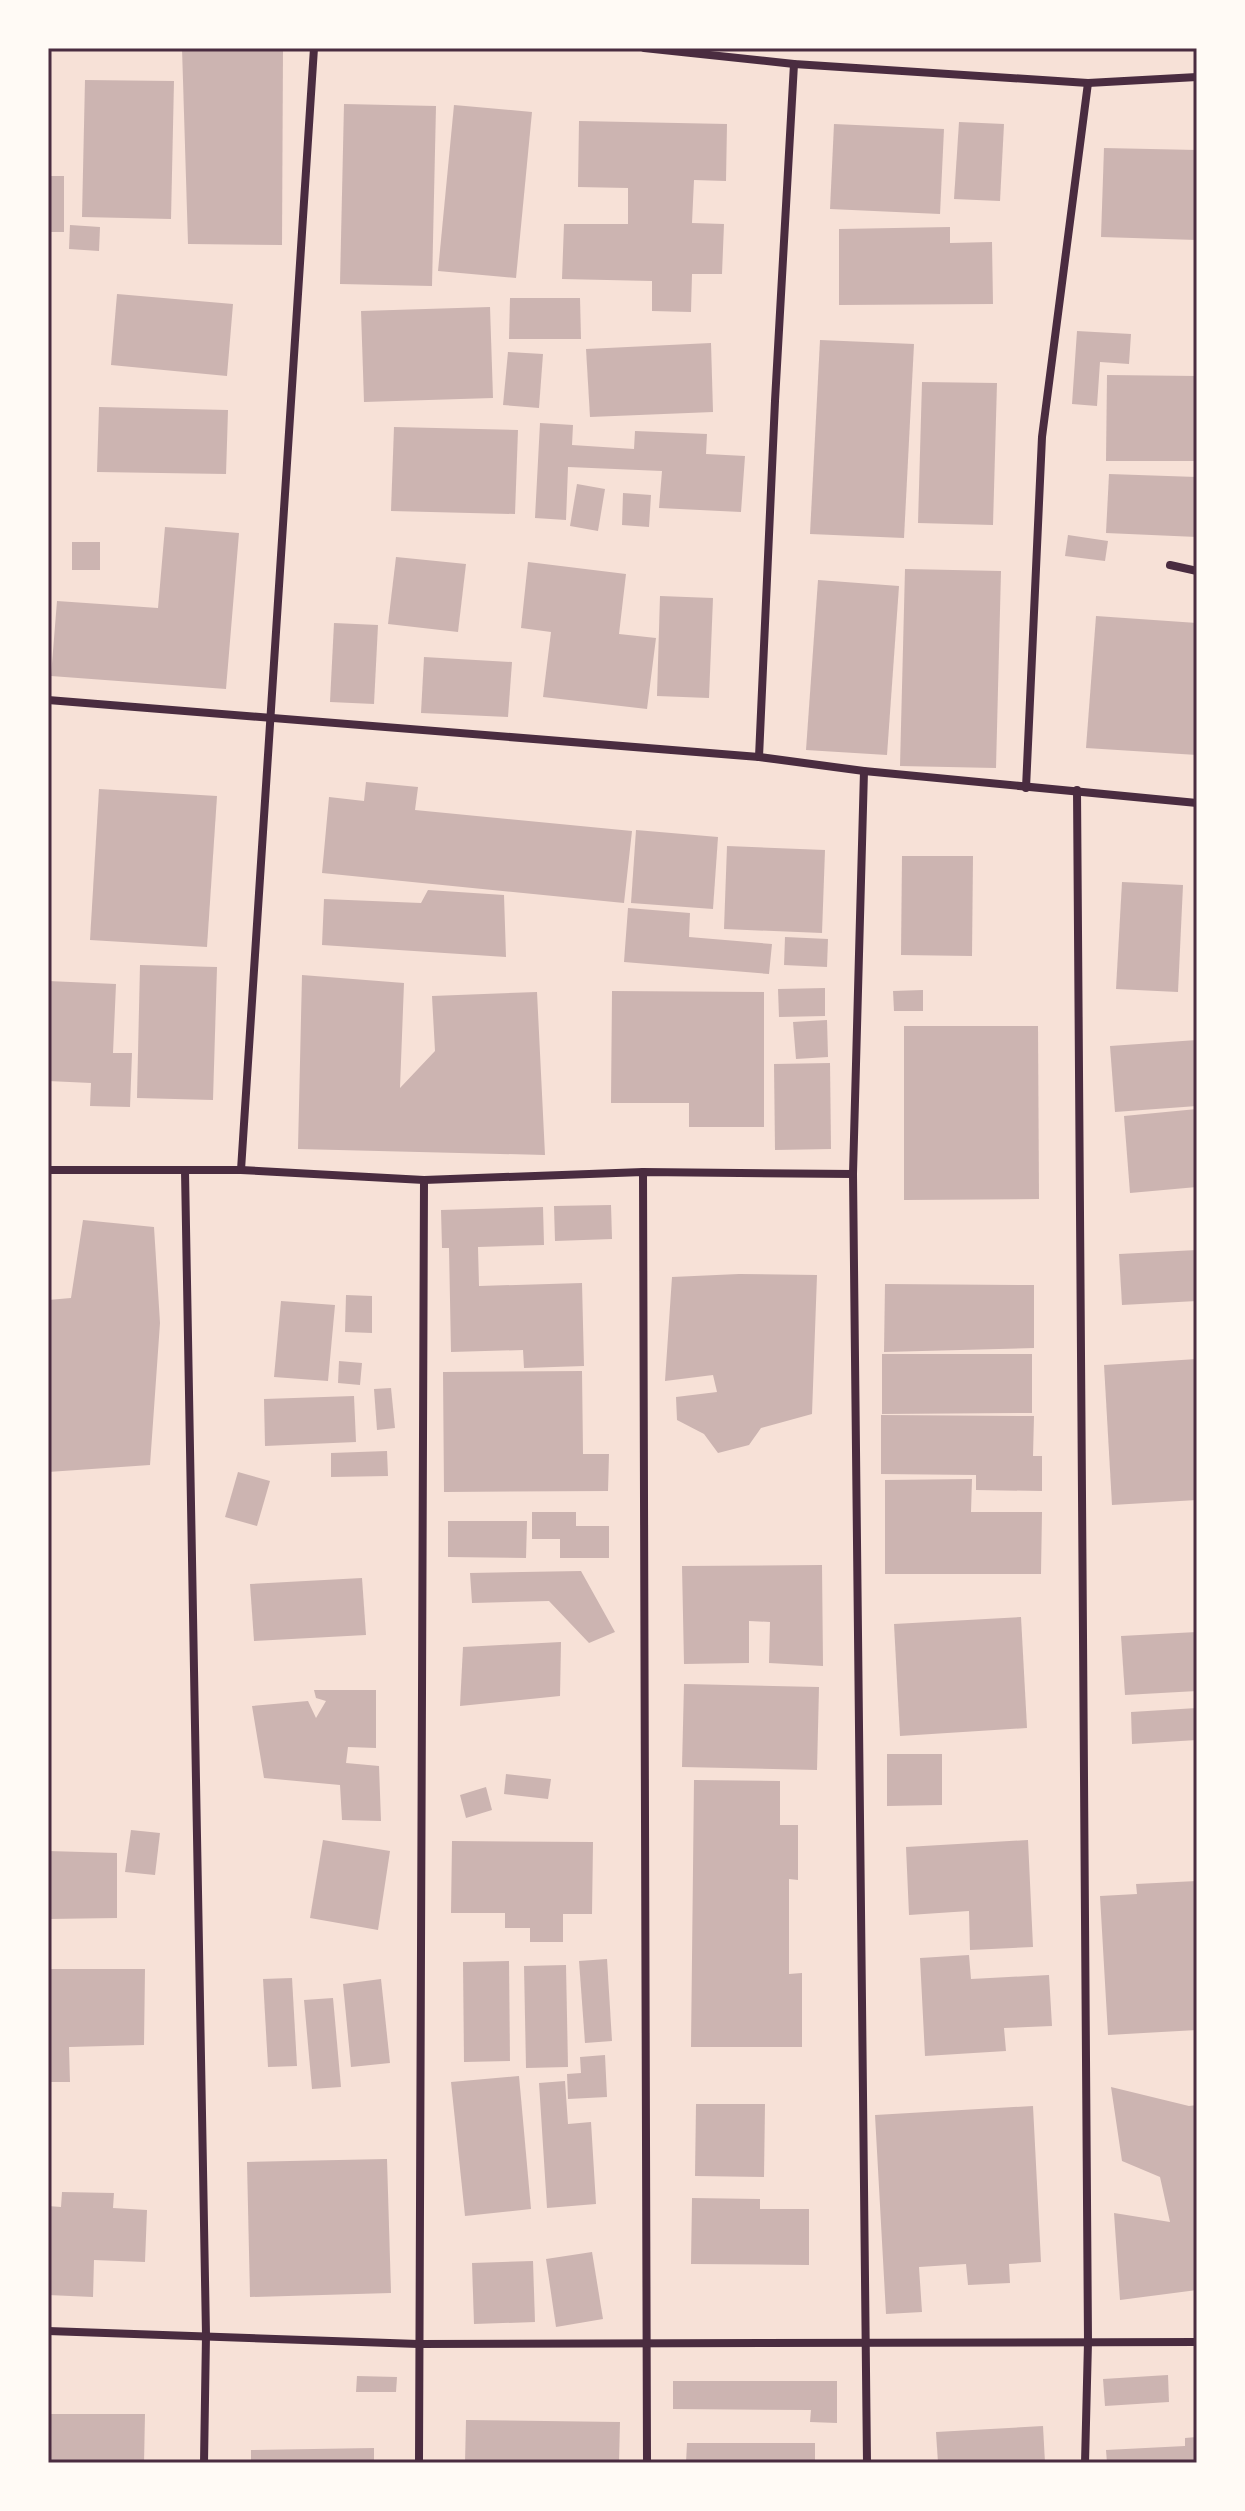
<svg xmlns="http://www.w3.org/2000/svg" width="1245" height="2511" font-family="'Titillium Web',sans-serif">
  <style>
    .building { fill: #ccb4b1 }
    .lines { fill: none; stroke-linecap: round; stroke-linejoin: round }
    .minor { stroke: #4a2c40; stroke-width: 8 }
    .neatline { fill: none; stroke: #4a2c40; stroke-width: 3 }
  </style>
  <rect width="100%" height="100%" fill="#f7e1d7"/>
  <g class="building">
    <path d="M 182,48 L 283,48 L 282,245 L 188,244 Z"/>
    <path d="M 85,80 L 174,81 L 171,219 L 82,217 Z"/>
    <path d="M 344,104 L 436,106 L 432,286 L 340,284 Z"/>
    <path d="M 454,105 L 532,112 L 516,278 L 438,271 Z"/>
    <path d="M 579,121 L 727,124 L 726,181 L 694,180 L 692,223 L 724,224 L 722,274 L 692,274 L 691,312 L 652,311 L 652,281 L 562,279 L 564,224 L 628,224 L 628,188 L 578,187 Z"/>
    <path d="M 959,122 L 1004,124 L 1000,201 L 954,199 Z"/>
    <path d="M 834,124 L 944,129 L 940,214 L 830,209 Z"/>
    <path d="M 1104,148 L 1197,150 L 1197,240 L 1101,237 Z"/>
    <rect x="48" y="176" width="16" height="56"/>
    <path d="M 70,225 L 100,227 L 99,251 L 69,249 Z"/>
    <path d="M 950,227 L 950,243 L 992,242 L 993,304 L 839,305 L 839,229 Z"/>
    <path d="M 117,294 L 233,304 L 227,376 L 111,365 Z"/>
    <path d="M 510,298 L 580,298 L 581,339 L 509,339 Z"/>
    <path d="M 490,307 L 493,398 L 364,402 L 361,311 Z"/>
    <path d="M 1077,331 L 1131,334 L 1129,364 L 1100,362 L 1097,406 L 1072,404 Z"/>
    <path d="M 820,340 L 914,344 L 904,538 L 810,534 Z"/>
    <path d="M 711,343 L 713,412 L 590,417 L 586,349 Z"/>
    <path d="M 508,352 L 543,354 L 539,408 L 503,405 Z"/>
    <path d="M 1107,375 L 1197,376 L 1197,461 L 1106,461 Z"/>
    <path d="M 922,382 L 997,383 L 993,525 L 918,523 Z"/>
    <path d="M 99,407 L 228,410 L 226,474 L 97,472 Z"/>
    <path d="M 540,423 L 573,425 L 572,445 L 634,449 L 635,431 L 707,434 L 706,454 L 745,456 L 741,512 L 659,508 L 662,471 L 568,467 L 566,520 L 535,518 Z"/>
    <path d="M 394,427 L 518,430 L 515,514 L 391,511 Z"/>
    <path d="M 1109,474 L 1197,477 L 1197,537 L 1106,533 Z"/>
    <path d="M 577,484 L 605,489 L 598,531 L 570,526 Z"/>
    <path d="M 623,493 L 651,495 L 649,527 L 622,525 Z"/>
    <path d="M 165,527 L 239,533 L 226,689 L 51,676 L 57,601 L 158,608 Z"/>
    <path d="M 1068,535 L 1108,541 L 1105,561 L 1065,556 Z"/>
    <rect x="72" y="542" width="28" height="28"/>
    <path d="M 396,557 L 466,564 L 458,632 L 388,624 Z"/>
    <path d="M 528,562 L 626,574 L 619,634 L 656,638 L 647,709 L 543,697 L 551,632 L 521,628 Z"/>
    <path d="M 905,569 L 1001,571 L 996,768 L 900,766 Z"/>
    <path d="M 818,580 L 899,586 L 887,755 L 806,750 Z"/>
    <path d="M 660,596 L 713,598 L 709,698 L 657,696 Z"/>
    <path d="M 1096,616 L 1197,623 L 1197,755 L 1086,748 Z"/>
    <path d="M 334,623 L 378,625 L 374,704 L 330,702 Z"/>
    <path d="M 424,657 L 512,662 L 508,717 L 421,713 Z"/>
    <path d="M 366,782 L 418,787 L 415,810 L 632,831 L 624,903 L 322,873 L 329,797 L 364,801 Z"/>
    <path d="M 99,789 L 217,796 L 207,947 L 90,940 Z"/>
    <path d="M 636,830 L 718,837 L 713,909 L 631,903 Z"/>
    <path d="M 727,846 L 825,850 L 822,933 L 724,929 Z"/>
    <path d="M 902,856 L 973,856 L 972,956 L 901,955 Z"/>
    <path d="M 1122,882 L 1183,885 L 1178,992 L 1116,989 Z"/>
    <path d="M 428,890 L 504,895 L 506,957 L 322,945 L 324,899 L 421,903 Z"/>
    <path d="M 628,908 L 690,913 L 689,937 L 772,944 L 769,974 L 624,962 Z"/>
    <path d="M 785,937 L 828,939 L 827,967 L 784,965 Z"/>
    <path d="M 140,965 L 217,967 L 213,1100 L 137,1098 Z"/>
    <path d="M 302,975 L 404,983 L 400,1088 L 435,1051 L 432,996 L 537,992 L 545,1155 L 298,1149 Z"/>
    <path d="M 48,981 L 116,984 L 113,1053 L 132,1053 L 130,1107 L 90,1106 L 91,1083 L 48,1081 Z"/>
    <path d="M 825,988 L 825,1016 L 779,1017 L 778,989 Z"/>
    <path d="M 923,990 L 923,1011 L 894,1011 L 893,991 Z"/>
    <path d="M 612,991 L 764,992 L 764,1127 L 689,1127 L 689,1103 L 611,1103 Z"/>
    <path d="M 827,1020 L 828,1057 L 796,1059 L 793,1022 Z"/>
    <path d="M 904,1026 L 1038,1026 L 1039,1199 L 904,1200 Z"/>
    <path d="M 1197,1040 L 1197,1106 L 1115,1112 L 1110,1046 Z"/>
    <path d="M 830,1063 L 831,1149 L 775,1150 L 774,1064 Z"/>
    <path d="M 1197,1109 L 1197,1187 L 1130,1193 L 1124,1116 Z"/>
    <path d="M 611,1205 L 612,1239 L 555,1241 L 554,1206 Z"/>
    <path d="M 543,1207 L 544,1245 L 478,1247 L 479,1286 L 582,1283 L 584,1366 L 524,1368 L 523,1350 L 451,1352 L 449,1248 L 442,1248 L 441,1210 Z"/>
    <path d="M 83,1220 L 154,1227 L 160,1323 L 150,1465 L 48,1472 L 48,1300 L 71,1298 Z"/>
    <path d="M 1197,1250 L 1197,1301 L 1122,1305 L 1119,1254 Z"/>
    <path d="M 739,1274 L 817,1275 L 812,1414 L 761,1428 L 749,1445 L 718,1453 L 704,1434 L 677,1420 L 676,1397 L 717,1392 L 713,1375 L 665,1381 L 672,1277 Z"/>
    <path d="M 885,1284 L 1034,1285 L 1034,1348 L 884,1352 Z"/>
    <path d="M 346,1295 L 372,1296 L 372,1333 L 345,1332 Z"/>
    <path d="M 281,1301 L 335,1305 L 328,1381 L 274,1377 Z"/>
    <path d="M 882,1354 L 1032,1354 L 1032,1413 L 882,1414 Z"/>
    <path d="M 1197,1359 L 1197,1500 L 1112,1505 L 1104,1365 Z"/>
    <path d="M 339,1361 L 362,1363 L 360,1385 L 338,1383 Z"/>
    <path d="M 582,1371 L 583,1454 L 609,1454 L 608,1491 L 444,1492 L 443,1372 Z"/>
    <path d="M 391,1388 L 395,1428 L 377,1430 L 374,1389 Z"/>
    <path d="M 354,1396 L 356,1442 L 265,1446 L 264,1399 Z"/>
    <path d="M 881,1415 L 1034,1416 L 1033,1456 L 1042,1456 L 1042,1491 L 976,1490 L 976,1475 L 881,1474 Z"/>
    <path d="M 387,1451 L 388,1476 L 331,1477 L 331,1453 Z"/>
    <path d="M 238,1472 L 270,1481 L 257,1526 L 225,1517 Z"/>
    <path d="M 972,1479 L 971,1512 L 1042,1512 L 1041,1574 L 885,1574 L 885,1480 Z"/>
    <path d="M 532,1512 L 576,1512 L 576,1526 L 609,1526 L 609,1558 L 560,1558 L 560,1539 L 532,1539 Z"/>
    <path d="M 448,1521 L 527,1521 L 526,1558 L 448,1557 Z"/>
    <path d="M 822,1565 L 823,1666 L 769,1663 L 770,1622 L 749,1621 L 749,1663 L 684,1664 L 682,1566 Z"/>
    <path d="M 581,1571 L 615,1632 L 589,1643 L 549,1601 L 472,1603 L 470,1573 Z"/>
    <path d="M 362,1578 L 366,1635 L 254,1641 L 250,1584 Z"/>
    <path d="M 1021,1617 L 1027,1728 L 900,1736 L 894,1624 Z"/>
    <path d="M 1197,1632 L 1197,1691 L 1125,1695 L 1121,1636 Z"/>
    <path d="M 561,1642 L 560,1696 L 460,1706 L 463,1647 Z"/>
    <path d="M 684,1684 L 819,1687 L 817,1770 L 682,1767 Z"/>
    <path d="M 314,1690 L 376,1690 L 376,1748 L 348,1747 L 346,1763 L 379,1766 L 381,1821 L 342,1820 L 340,1785 L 264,1778 L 252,1706 L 308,1701 L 316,1718 L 326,1701 L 316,1698 Z"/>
    <path d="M 1197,1708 L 1197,1740 L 1132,1744 L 1131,1712 Z"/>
    <path d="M 887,1754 L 942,1754 L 942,1805 L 887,1806 Z"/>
    <path d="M 506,1774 L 551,1779 L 548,1799 L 504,1794 Z"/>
    <path d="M 694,1780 L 780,1781 L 780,1825 L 798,1825 L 798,1880 L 789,1879 L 789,1974 L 802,1973 L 802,2047 L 691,2047 Z"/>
    <path d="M 486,1787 L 492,1810 L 466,1818 L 460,1795 Z"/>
    <path d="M 131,1830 L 160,1833 L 155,1875 L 125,1872 Z"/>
    <path d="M 323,1840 L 390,1851 L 378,1930 L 310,1918 Z"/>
    <path d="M 1028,1840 L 1033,1947 L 970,1950 L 969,1911 L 909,1915 L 906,1847 Z"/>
    <path d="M 452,1841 L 593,1842 L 592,1914 L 563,1914 L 563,1942 L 530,1942 L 530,1928 L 505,1928 L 505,1913 L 451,1913 Z"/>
    <path d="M 48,1851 L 117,1853 L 117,1918 L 48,1919 Z"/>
    <path d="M 1197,1881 L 1197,2030 L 1108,2035 L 1100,1896 L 1137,1894 L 1136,1884 Z"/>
    <path d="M 969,1955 L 971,1979 L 1049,1975 L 1052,2026 L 1004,2028 L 1006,2051 L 925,2056 L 920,1958 Z"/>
    <path d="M 607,1959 L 612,2041 L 585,2043 L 579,1961 Z"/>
    <path d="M 509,1961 L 510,2061 L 464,2062 L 463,1962 Z"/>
    <path d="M 566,1965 L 568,2067 L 526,2068 L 524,1966 Z"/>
    <path d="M 48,1969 L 145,1969 L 144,2045 L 69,2047 L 70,2082 L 48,2082 Z"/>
    <path d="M 292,1978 L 297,2066 L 268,2067 L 263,1979 Z"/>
    <path d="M 381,1979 L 390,2063 L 351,2067 L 343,1984 Z"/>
    <path d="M 333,1998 L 341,2087 L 312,2089 L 304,2000 Z"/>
    <path d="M 605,2055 L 607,2097 L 568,2099 L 567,2074 L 581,2073 L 580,2057 Z"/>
    <path d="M 519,2076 L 531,2209 L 465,2216 L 451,2082 Z"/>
    <path d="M 565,2081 L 568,2124 L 591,2122 L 596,2204 L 547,2208 L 539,2083 Z"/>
    <path d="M 1111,2087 L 1189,2106 L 1197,2105 L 1197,2290 L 1120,2300 L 1114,2213 L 1170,2222 L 1160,2177 L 1122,2161 Z"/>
    <path d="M 696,2104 L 765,2104 L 764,2177 L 695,2176 Z"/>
    <path d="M 1033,2106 L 1041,2262 L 1009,2264 L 1010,2283 L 968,2285 L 966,2264 L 919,2267 L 922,2312 L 886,2314 L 875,2115 Z"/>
    <path d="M 387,2159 L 391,2293 L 250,2297 L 247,2162 Z"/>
    <path d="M 62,2192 L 114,2193 L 113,2208 L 147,2210 L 145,2262 L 94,2260 L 93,2297 L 48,2295 L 48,2206 L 61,2207 Z"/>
    <path d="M 692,2198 L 760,2199 L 760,2209 L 809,2209 L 809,2265 L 691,2264 Z"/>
    <path d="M 592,2252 L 603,2319 L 556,2327 L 546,2259 Z"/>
    <path d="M 533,2261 L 535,2322 L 474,2324 L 472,2263 Z"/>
    <path d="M 1168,2375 L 1169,2402 L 1105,2406 L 1103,2379 Z"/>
    <path d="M 357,2376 L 397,2377 L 396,2392 L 356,2392 Z"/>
    <path d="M 673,2381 L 837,2381 L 837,2423 L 810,2422 L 811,2410 L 673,2409 Z"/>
    <path d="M 48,2414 L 145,2414 L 144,2463 L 48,2463 Z"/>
    <path d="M 466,2420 L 620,2422 L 619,2463 L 465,2463 Z"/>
    <path d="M 1043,2426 L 1045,2463 L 938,2463 L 936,2432 Z"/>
    <path d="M 1197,2437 L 1197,2463 L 1107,2463 L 1106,2450 L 1185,2446 L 1185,2438 Z"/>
    <path d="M 687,2443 L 815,2443 L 815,2463 L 686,2463 Z"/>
    <path d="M 374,2448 L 374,2463 L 251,2463 L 251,2450 Z"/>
  </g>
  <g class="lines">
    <g class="minor">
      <path d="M 644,48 L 794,64 L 1088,83 L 1197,77"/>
      <path d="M 1170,565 L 1197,571"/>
      <path d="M 48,700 L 759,757 L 864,771 L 1197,803"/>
      <path d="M 759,757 L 775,401 L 794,64"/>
      <path d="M 864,771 L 853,1174 L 867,2463"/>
      <path d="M 1026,788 L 1042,437 L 1088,83"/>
      <path d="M 1077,790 L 1088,2342 L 1085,2463"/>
      <path d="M 48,1170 L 241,1170 L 424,1180 L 643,1172 L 853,1174"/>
      <path d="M 241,1170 L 314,48"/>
      <path d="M 185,1171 L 206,2335 L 204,2463"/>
      <path d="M 643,1172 L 647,2463"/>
      <path d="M 48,2331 L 418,2344 L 1197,2342"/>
      <path d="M 419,2463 L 424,1180"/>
    </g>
  </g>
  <rect width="1245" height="2511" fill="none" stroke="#fffaf5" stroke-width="100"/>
  <rect x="50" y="50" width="1145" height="2411" class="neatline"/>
</svg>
